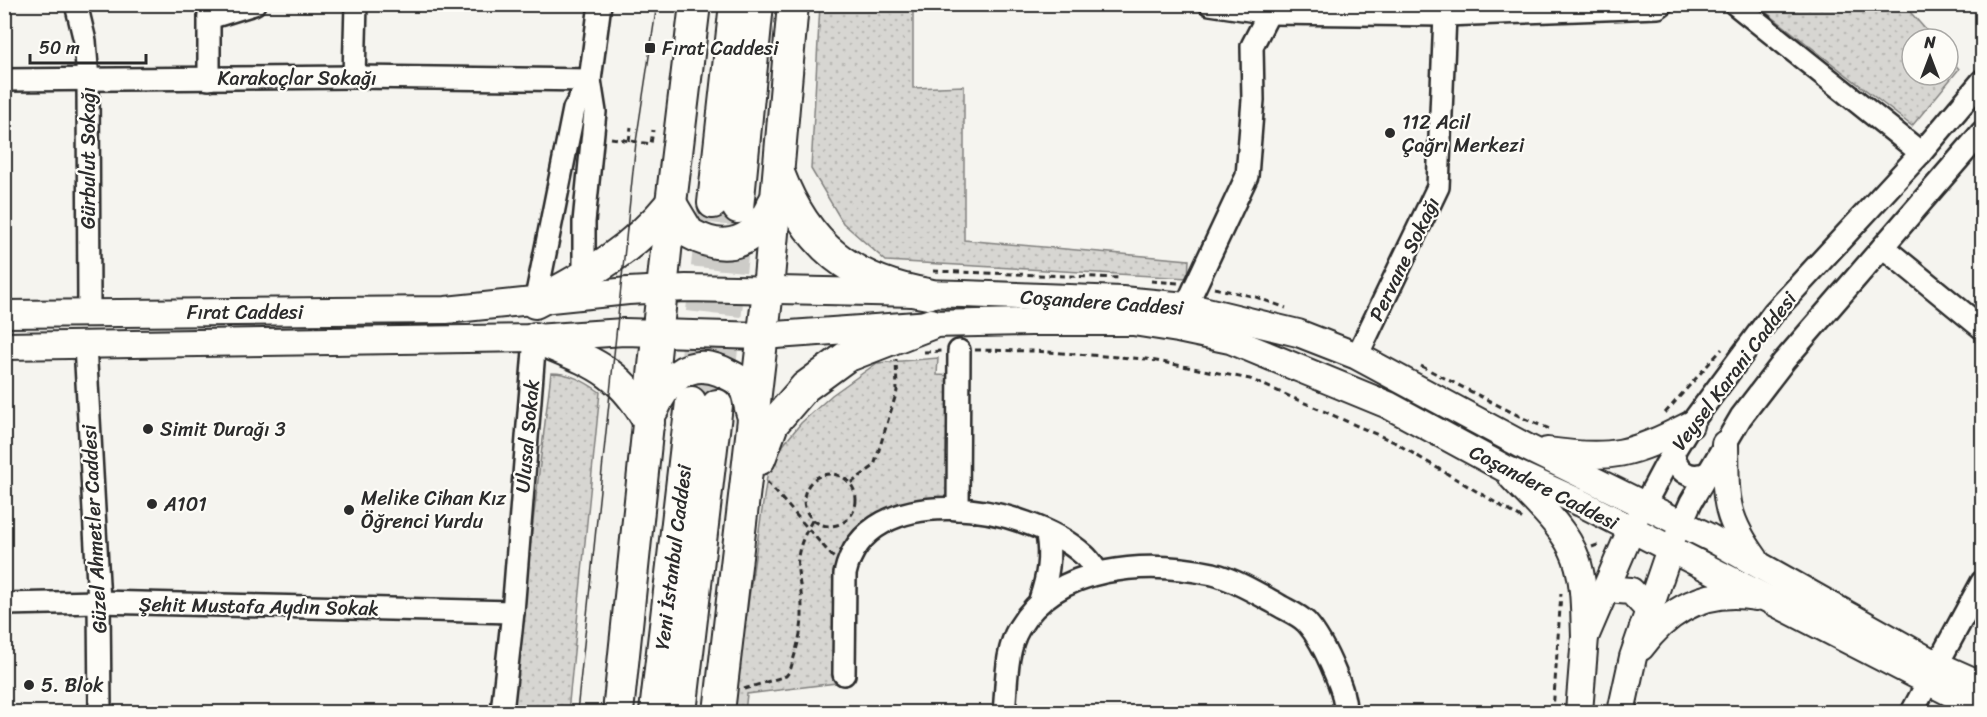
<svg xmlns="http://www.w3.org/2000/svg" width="1987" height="717" font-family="Sriracha,sans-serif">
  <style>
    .grass { fill: url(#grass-dots); stroke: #81807e; stroke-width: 1.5 }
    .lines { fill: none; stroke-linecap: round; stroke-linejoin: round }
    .highway-tunnel { stroke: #cdccc8; stroke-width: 30; stroke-dasharray: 30 15; stroke-linecap: butt }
    .minor-casing { stroke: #2b2b2b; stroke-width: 26 }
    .major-casing { stroke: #2b2b2b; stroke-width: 30 }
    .highway-casing { stroke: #2b2b2b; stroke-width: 34 }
    .path { stroke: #2b2b2b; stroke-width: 3; stroke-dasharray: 6 4.5; stroke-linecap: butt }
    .minor { stroke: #fdfcf7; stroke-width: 21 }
    .major { stroke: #fdfcf7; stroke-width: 26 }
    .highway { stroke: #fdfcf7; stroke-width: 30 }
    .tram { stroke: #2b2b2b; stroke-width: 1.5 }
    .poi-dot { fill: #2b2b2b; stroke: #fdfcf7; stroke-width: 2 }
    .labels { text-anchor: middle; stroke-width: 4.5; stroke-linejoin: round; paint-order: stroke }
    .poi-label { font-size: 20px; fill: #2b2b2b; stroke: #fdfcf7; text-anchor: start }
    .street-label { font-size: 20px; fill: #2b2b2b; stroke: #fdfcf7 }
  </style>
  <defs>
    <pattern id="grass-dots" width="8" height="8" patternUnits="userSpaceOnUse" patternTransform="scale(1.5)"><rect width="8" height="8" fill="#d7d6d2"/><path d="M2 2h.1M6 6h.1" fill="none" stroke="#b9b8b4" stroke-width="1.8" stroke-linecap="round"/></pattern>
  </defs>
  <rect width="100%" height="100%" fill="#f5f4ef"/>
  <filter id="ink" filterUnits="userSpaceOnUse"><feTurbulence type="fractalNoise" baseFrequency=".0167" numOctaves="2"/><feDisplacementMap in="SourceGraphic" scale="12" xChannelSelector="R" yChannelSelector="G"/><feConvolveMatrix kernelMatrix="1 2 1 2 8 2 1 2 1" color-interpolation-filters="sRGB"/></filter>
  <g filter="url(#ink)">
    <g class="grass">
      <path d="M 820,5 L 913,5 L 913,88 L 964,86 L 964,240 L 1189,260 L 1188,278 L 886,261 L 843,223 L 811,169 Z"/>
      <path d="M 1757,5 L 1904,5 L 1934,39 L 1912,39 L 1912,75 L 1948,75 L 1948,56 L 1959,69 L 1912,126 Z"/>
      <path d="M 938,358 L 937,375 L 955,376 L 954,508 L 892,506 L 846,546 L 840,571 L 836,683 L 747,694 L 745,712 L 732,712 L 768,470 L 780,449 L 801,423 L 832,395 L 877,363 Z"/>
      <path d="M 551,373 C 570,373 584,381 600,392 L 568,712 L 510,712 Z"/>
    </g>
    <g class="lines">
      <g class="highway-tunnel">
        <path d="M 691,402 L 713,203"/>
        <path d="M 717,405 L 738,208"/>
      </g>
      <defs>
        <g id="minor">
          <path d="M 76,4 L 85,41 L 88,80 L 89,313"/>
          <path d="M 209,4 L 209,79"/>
          <path d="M 1210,4 L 1269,13 L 1445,15 L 1658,7 L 1662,4"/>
          <path d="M 1735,4 L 1921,153"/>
          <path d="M 209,18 L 254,4"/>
          <path d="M 354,77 L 356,4"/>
          <path d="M 4,80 L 354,77 L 590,80"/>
          <path d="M 1883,247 L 1982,328"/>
          <path d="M 588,286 L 584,263 L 584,222 L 595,112 L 590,80 L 600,4"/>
          <path d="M 535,303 L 574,109 L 590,80"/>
          <path d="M 1186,306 L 1247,176 L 1253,100 L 1252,46 L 1269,13"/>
          <path d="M 85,345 L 99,602 L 100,712"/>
          <path d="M 1357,356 L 1438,187 L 1445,15"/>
          <path d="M 1673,452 C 1677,472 1690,481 1709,472"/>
          <path d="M 958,509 L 959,351"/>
          <path d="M 1631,530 L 1665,466 L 1690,425 L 1774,312 L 1921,153 L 1982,81"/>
          <path d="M 1670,549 L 1691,502 L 1741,417 L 1784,361 L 1982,132"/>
          <path d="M 1040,600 C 1048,576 1051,558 1047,534"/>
          <path d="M 4,604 L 99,602 L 513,612"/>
          <path d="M 1937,665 L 1982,582"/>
          <path d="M 844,674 L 845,574 C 866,476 1028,504 1084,555 C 1090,560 1094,567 1098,573"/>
          <path d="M 502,712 L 513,612 L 535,338"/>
          <path d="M 1004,712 C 1007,686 1005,651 1019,628 C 1057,564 1147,560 1213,574 C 1233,579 1257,593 1275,603 C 1284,609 1298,614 1306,622 C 1319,636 1328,656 1335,673 C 1341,687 1345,698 1345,712"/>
          <path d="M 1912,712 L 1928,682"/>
        </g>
        <g id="major">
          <path d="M 4,314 L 446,310 L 628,291 L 686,288 L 963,294 L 1122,300 L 1186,306 L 1298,333 L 1357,356 L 1526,447 L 1709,537 L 1937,665 L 1982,685"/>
          <path d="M 4,346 L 535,338 L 624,332 L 762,336 L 931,324 L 1031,322 L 1133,322 L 1178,329 L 1230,340 L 1388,405 L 1504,468 L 1581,503 L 1982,709"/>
          <path d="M 1725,444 C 1726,497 1723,515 1755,559"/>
          <path d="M 1547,451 C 1612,460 1631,455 1690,425"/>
          <path d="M 1512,477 C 1534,501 1565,527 1576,558 C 1585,583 1584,611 1585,637"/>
          <path d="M 1607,589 L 1631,591 L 1648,609"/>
          <path d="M 1641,647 C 1669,609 1707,588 1756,597"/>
          <path d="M 1579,712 L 1585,637 L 1631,530"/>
          <path d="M 1621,712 L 1633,657 L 1670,549"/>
        </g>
        <g id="highway">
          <path d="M 779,173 C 807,246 851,281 928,294"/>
          <path d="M 671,203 L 689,233 C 728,255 756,242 773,203"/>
          <path d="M 713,203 L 735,4"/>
          <path d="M 738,208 L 758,4"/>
          <path d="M 535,303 C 587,276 634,249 671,203"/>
          <path d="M 535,338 C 588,361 620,368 649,423"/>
          <path d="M 653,410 C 666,381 686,357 721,371 C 729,375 740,379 744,387 C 748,395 749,406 752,414"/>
          <path d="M 760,459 L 773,424 L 805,387 L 846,357 L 931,324"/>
          <path d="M 618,712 L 671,203 L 695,4"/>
          <path d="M 655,712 L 691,402"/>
          <path d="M 681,712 L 717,405"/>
          <path d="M 719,712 L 768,290 L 793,4"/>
        </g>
      </defs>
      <use href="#minor" class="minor-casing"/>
      <use href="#major" class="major-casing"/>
      <use href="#highway" class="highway-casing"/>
      <g class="path">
        <path d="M 611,138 L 651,144 L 653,130"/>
        <path d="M 629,141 L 631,127"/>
        <path d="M 933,271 L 1121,278"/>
        <path d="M 1151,281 L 1178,283"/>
        <path d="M 1214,288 L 1256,297 L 1286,308"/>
        <path d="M 975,350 L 1034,351 L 1146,359 L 1250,379 L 1394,442 L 1523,519"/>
        <path d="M 924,352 L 942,351"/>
        <path d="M 1421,366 L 1525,419 L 1552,430"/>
        <path d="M 1665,413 L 1722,349"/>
        <circle cx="830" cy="500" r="26"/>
        <path d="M 767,482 L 834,558"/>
        <path d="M 851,483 L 874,466 L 897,391 L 896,359"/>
        <path d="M 1592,547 L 1600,544"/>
        <path d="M 744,689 L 786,676 L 790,671 C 795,653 802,634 802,615 C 803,570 786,566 813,519"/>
        <path d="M 1553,712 L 1561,593"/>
      </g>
      <use href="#minor" class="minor"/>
      <use href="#major" class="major"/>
      <use href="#highway" class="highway"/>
      <path class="tram" d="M 577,712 L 636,142 L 657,4"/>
    </g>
  </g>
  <g class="poi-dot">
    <rect x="644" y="42" width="12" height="12" rx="3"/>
    <circle cx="1390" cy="133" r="6"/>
    <circle cx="148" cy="429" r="6"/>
    <circle cx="152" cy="504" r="6"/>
    <circle cx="349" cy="510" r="6"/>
    <circle cx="29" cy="685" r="6"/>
  </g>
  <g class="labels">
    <g class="poi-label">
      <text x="662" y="55">Fırat Caddesi</text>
      <text x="1402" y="129">112 Acil<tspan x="1402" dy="23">Çağrı Merkezi</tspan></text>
      <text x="160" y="436">Simit Durağı 3</text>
      <text x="361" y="505">Melike Cihan Kız<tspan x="361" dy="23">Öğrenci Yurdu</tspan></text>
      <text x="164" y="511">A101</text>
      <text x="41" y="692">5. Blok</text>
    </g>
    <g class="street-label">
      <text x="297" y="85">Karakoçlar Sokağı</text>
      <text transform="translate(88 158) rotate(-90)" y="7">Gürbulut Sokağı</text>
      <text transform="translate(1404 259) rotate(-64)" y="7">Pervane Sokağı</text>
      <text transform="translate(1102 302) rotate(4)" y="7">Coşandere Caddesi</text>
      <text x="245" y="319">Fırat Caddesi</text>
      <text transform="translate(1734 371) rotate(-53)" y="7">Veysel Karani Caddesi</text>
      <text transform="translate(527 436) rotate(-85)" y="7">Ulusal Sokak</text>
      <text transform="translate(1544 487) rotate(27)" y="7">Coşandere Caddesi</text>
      <text transform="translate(94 529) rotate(-93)" y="7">Güzel Ahmetler Caddesi</text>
      <text transform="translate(673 557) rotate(-83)" y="7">Yeni İstanbul Caddesi</text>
      <text transform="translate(259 606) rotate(1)" y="7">Şehit Mustafa Aydın Sokak</text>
    </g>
  </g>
  <rect width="1987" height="717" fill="none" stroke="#fdfcf7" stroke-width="24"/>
  <rect x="12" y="12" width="1963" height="693" fill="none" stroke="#2b2b2b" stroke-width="2" filter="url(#ink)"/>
  <g transform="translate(1930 57)"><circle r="28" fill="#fdfcf7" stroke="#a9a8a5" stroke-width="1.5"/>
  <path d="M0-4.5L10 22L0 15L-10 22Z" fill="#2b2b2b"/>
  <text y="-9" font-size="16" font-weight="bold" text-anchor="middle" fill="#2b2b2b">N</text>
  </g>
  <path d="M30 54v9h116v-9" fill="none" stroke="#2b2b2b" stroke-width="3"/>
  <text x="39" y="54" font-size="18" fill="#2b2b2b" stroke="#fdfcf7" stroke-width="4.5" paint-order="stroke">50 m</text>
</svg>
